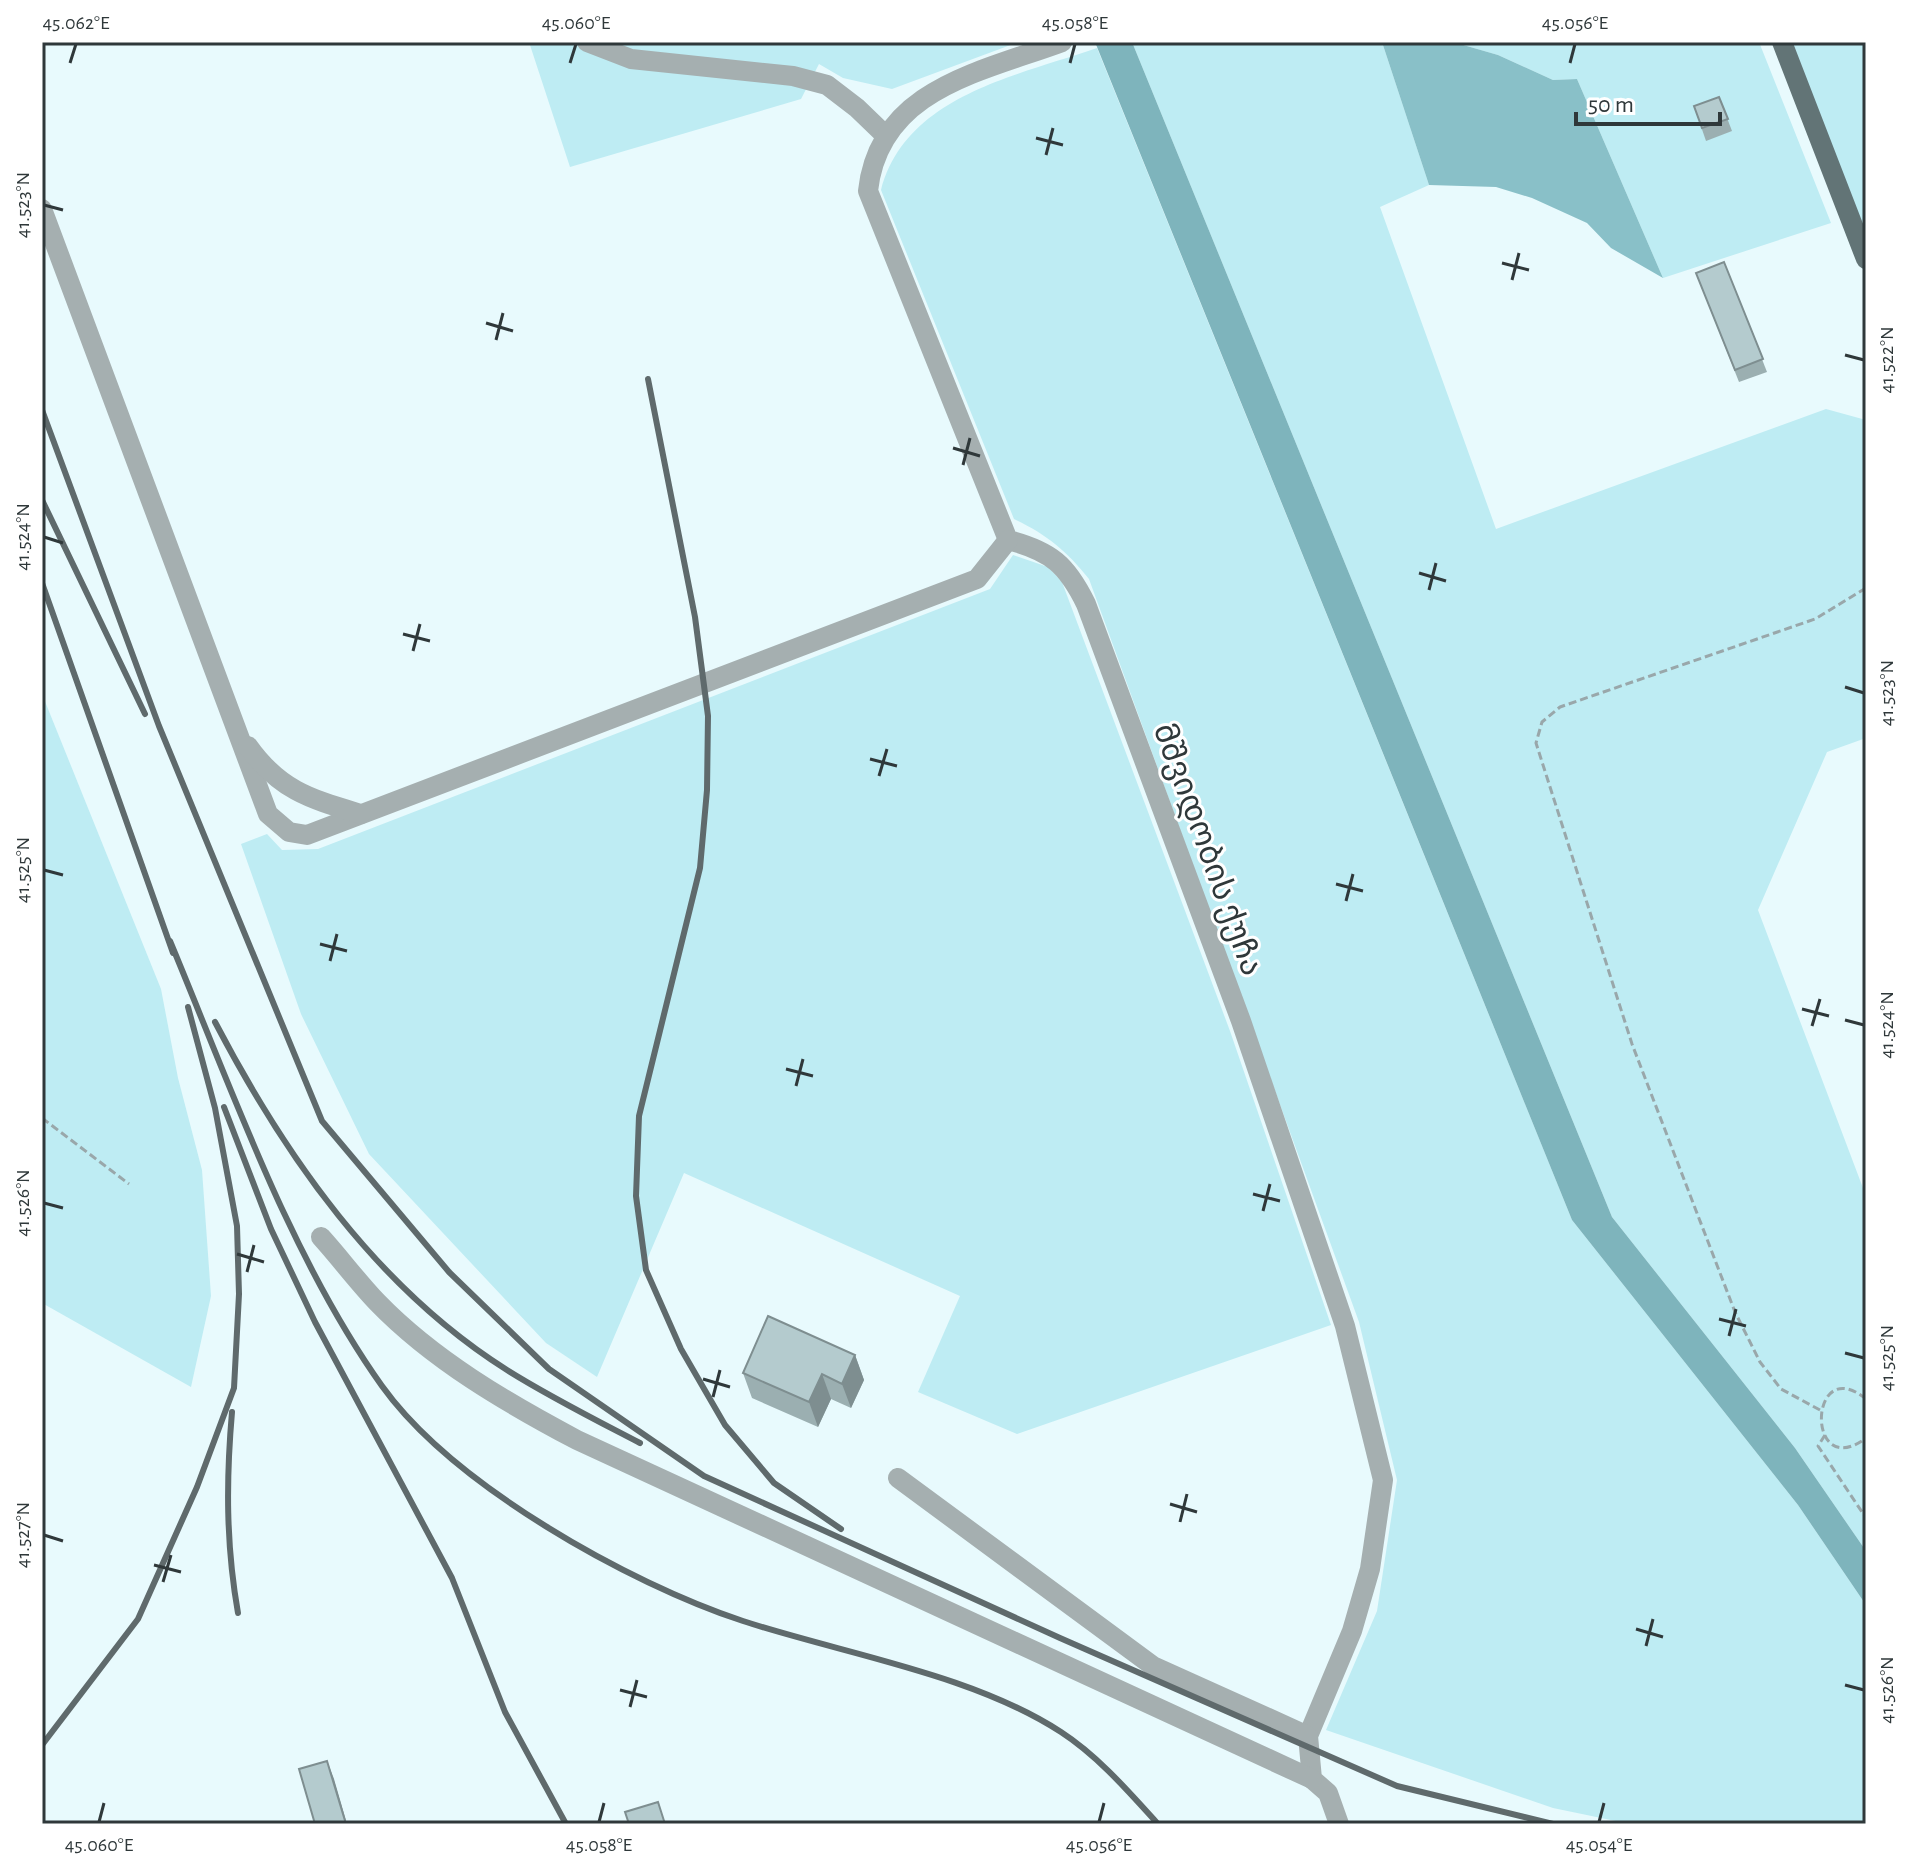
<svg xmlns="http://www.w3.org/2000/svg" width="1908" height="1866" font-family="'Alegreya Sans','Noto Sans Georgian',sans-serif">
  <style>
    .green { fill: #beecf3 }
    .forest { fill: #89c0c8 }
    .water { fill: #7eb4bc }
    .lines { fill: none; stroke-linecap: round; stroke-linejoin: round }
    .path { stroke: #99a7aa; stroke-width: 3; stroke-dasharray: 8 4; stroke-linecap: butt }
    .minor { stroke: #a5afb0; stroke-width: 20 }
    .major { stroke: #627476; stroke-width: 20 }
    .rail { stroke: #5f6a6c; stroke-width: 6 }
    .wall { fill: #9bafb1 }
    .shaded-wall { fill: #7e8e90 }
    .building { fill: #b4cbce; stroke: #7e8e90; stroke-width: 2 }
    .ticks { fill: none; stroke: #2f383a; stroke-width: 3 }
    .labels { text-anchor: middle; stroke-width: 6; stroke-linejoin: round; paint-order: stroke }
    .street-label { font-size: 32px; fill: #2f383a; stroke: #fff }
    .neatline { fill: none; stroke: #2f383a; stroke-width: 3 }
    .ticks-label { font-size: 20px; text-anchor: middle; fill: #2f383a }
  </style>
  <rect width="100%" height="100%" fill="#e8fafd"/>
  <g class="green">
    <path d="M 529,42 L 1019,42 L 892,89 L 843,78 L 819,64 L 801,99 L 570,167 Z"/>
    <path d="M 1132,42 L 1382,42 L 1429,185 L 1380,207 L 1496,529 L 1826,409 L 1866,420 L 1866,738 L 1827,752 L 1758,910 L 1866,1196 L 1866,1551 L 1795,1448 L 1612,1217 Z"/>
    <path d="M 1453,42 L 1759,42 L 1831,223 L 1663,278 L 1577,79 L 1553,80 L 1498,55 Z"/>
    <path d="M 1791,42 L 1866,42 L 1866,236 Z"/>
    <path d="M 1097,48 L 1572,1220 L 1798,1505 L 1866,1605 L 1866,1824 L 1630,1824 L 1553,1808 L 1326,1730 L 1377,1611 L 1397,1480 L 1359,1322 L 1089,579 C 1067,551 1046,534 1014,519 L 881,190 C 906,95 1017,76 1097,48 Z"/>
    <path d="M 1013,555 L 1048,567 L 1062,582 L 1230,1031 L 1331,1325 L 1017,1434 L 918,1392 L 960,1296 L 684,1173 L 597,1377 L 546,1343 L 369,1154 L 301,1014 L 241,844 L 267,834 L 282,850 L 318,849 L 990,589 Z"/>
    <path d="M 42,694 L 161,989 L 178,1078 L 202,1170 L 211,1296 L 191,1387 L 42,1303 Z"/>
  </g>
  <path class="forest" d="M 1382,42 L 1453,42 L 1498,55 L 1553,80 L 1577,79 L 1663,278 L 1611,248 L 1587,223 L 1532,198 L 1496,187 L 1429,185 Z"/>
  <path class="water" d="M 1095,42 L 1132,42 L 1612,1217 L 1795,1448 L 1866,1551 L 1866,1605 L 1798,1505 L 1572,1220 Z"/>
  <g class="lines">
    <g class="path">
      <path d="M 42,1118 L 129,1184"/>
      <path d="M 1866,1399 C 1808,1351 1805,1484 1866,1438"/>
      <path d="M 1820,1410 L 1781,1389 L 1760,1362 L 1735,1312 L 1632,1044 L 1536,743 L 1542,722 L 1560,707 L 1815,619 L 1866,588"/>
      <path d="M 1825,1435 L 1818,1446 L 1866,1518"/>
    </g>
    <g class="minor">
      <path d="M 587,42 L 631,59 L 793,76 L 827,85 L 857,108 L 885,135"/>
      <path d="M 1062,42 C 981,72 879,89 868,191 L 1008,540 C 1051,551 1067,565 1086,604 L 1241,1021 L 1345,1326 L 1383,1480 L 1370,1569 L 1352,1631 L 1308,1736 L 1312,1779 L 1328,1793 L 1339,1824"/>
      <path d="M 42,209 L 268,814 L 289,832 L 307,835 L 977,579 L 1008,540"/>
      <path d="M 248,746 C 280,791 311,799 361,814"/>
      <path d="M 321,1237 C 340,1258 357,1281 377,1302 C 433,1360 507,1403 577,1440 L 1312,1779"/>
      <path d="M 898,1478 L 1153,1666 L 1308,1736"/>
    </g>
    <path class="major" d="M 1782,42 L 1866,259"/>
    <g class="rail">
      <path d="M 648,379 L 695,617 L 708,716 L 707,790 L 700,868 L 639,1116 L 636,1196 L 646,1270 L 681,1349 L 725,1425 L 774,1483 L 841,1529"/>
      <path d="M 42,410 L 159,726 L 322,1121 L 449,1272 L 549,1369 L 704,1476 L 1060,1638 L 1397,1786 L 1553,1824"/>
      <path d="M 42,500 L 145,714"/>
      <path d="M 42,583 L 173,953"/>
      <path d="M 170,941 C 231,1087 290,1257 382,1386 C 453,1485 628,1583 743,1621 C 844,1654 972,1674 1061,1732 C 1098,1756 1129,1792 1158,1824"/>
      <path d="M 215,1022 C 285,1156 377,1288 507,1370 C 550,1397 596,1420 640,1443"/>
      <path d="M 224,1107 L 271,1229 L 315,1322 L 452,1578 L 505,1712 L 566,1824"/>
      <path d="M 232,1412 C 226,1481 226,1545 238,1613"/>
      <path d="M 42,1745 L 138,1619 L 197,1487 L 234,1388 L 239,1294 L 237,1226 L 215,1108 L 188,1007"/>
    </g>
  </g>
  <g class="wall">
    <path d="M 1719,97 L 1732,131 L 1706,141 L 1694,106 Z"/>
    <path d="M 1724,262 L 1767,372 L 1739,382 L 1696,273 Z"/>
    <path d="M 855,1355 L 864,1380 L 851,1408 L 831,1399 L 818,1427 L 752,1398 L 743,1373 Z"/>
  </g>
  <g class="shaded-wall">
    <path d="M 855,1355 L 864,1380 L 851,1408 L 842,1384 Z"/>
    <path d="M 822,1374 L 831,1399 L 818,1427 L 809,1402 Z"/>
    <path d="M 327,1761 L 334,1779 L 347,1824 L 346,1824 Z"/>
  </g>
  <g class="building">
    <path d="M 1719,97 L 1728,119 L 1702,128 L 1694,106 Z"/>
    <path d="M 1724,262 L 1763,359 L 1735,370 L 1696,273 Z"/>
    <path d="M 768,1316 L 855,1355 L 842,1384 L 822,1374 L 809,1402 L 743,1373 Z"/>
    <path d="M 327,1761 L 346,1824 L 315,1824 L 299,1769 Z"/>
    <path d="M 658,1802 L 665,1824 L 629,1824 L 625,1812 Z"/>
  </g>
  <path class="ticks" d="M 70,63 L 76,44M 570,63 L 576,44M 1070,63 L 1075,44M 1570,63 L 1575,44M 1036,138 L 1063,145M 1046,155 L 1053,128M 44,205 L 63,210M 1502,263 L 1529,270M 1512,280 L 1519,253M 486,323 L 513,331M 496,340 L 503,313M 1845,355 L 1864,360M 953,448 L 980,456M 963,465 L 970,438M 44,537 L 63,543M 1419,573 L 1446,581M 1429,590 L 1436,563M 403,634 L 430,641M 413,651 L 420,624M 1845,687 L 1864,693M 870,759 L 897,766M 879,776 L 887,749M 44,870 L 63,875M 1336,884 L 1363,891M 1346,901 L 1353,874M 320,944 L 347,951M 330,961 L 337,934M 1802,1009 L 1829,1016M 1845,1020 L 1864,1025M 1812,1026 L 1820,999M 786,1069 L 813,1076M 796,1086 L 803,1059M 1253,1194 L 1280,1201M 44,1203 L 63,1208M 1263,1211 L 1270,1184M 237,1254 L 264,1262M 247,1272 L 254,1245M 1719,1319 L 1746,1326M 1729,1336 L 1736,1309M 1845,1353 L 1864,1358M 703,1379 L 730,1387M 713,1397 L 720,1370M 1170,1504 L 1197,1512M 1180,1522 L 1187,1494M 44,1535 L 63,1541M 154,1565 L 181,1572M 163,1582 L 171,1555M 1636,1629 L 1663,1637M 1646,1646 L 1653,1619M 1845,1685 L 1864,1690M 620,1690 L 647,1697M 630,1707 L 637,1680M 99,1822 L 104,1803M 599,1822 L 604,1803M 1099,1822 L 1104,1803M 1599,1822 L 1604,1803"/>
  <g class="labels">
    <g class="street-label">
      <text transform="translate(1209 849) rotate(70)" y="11">მშვიდობის ქუჩა</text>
    </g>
  </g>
  <rect width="1908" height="1866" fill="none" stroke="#ffffff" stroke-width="88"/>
  <path d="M1576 112v12h144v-12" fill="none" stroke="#2f383a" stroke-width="4"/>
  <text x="1588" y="112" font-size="24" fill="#2f383a" stroke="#ffffff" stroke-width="6" paint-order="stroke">50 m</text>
  <rect x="44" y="44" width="1820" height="1778" class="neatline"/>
  <g class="ticks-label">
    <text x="76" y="29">45.062°E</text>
    <text x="576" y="29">45.060°E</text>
    <text x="1075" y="29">45.058°E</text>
    <text x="1575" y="29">45.056°E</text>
    <text transform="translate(22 205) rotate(-90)" y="7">41.523°N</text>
    <text transform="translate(1886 360) rotate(-90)" y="7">41.522°N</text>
    <text transform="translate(22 537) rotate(-90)" y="7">41.524°N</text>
    <text transform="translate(1886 693) rotate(-90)" y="7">41.523°N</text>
    <text transform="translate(22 870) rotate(-90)" y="7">41.525°N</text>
    <text transform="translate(1886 1025) rotate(-90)" y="7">41.524°N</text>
    <text transform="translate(22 1203) rotate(-90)" y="7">41.526°N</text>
    <text transform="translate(1886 1358) rotate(-90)" y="7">41.525°N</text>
    <text transform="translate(22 1535) rotate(-90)" y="7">41.527°N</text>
    <text transform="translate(1886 1690) rotate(-90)" y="7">41.526°N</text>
    <text x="99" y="1851">45.060°E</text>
    <text x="599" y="1851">45.058°E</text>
    <text x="1099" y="1851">45.056°E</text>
    <text x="1599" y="1851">45.054°E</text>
  </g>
</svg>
